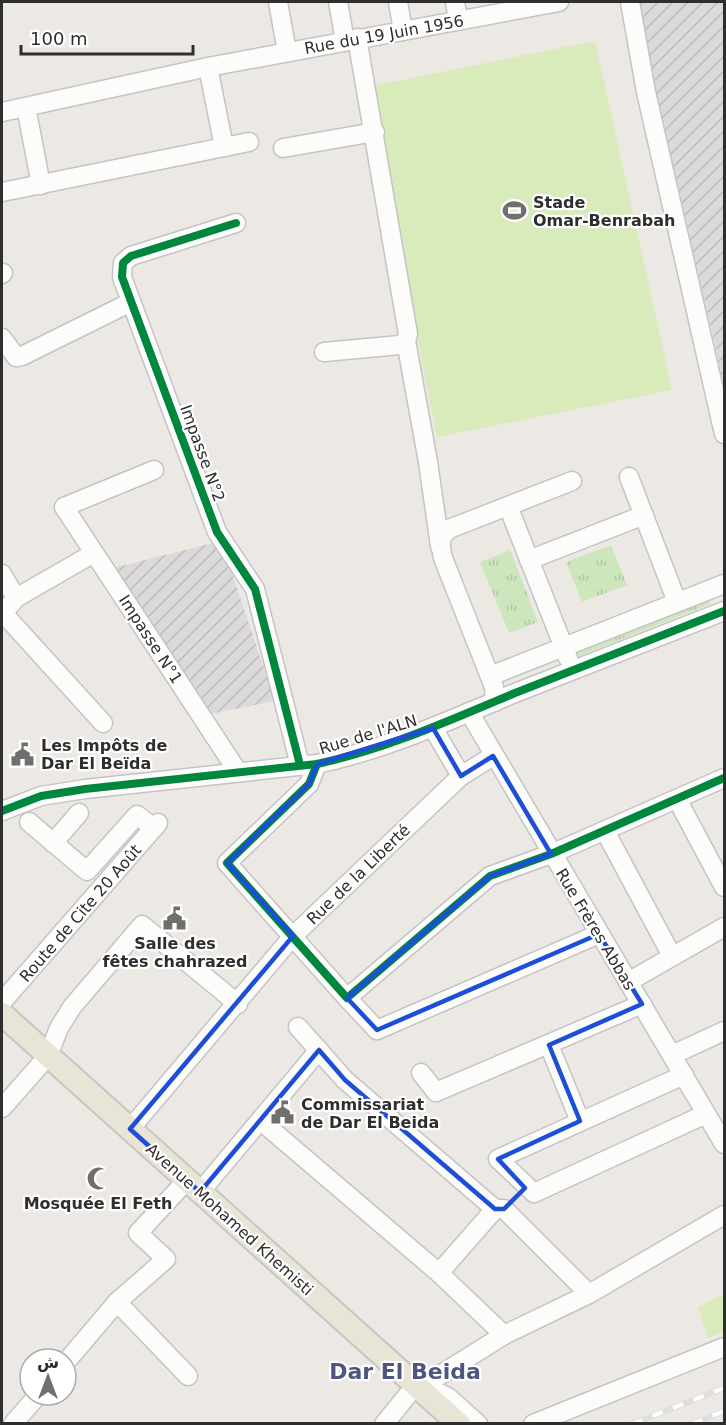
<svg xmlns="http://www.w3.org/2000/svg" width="726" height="1425" font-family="'DejaVu Sans','Noto Sans Arabic',sans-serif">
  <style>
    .industrial { fill: url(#industrial-furrows) }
    .grass { fill: url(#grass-tufts) }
    .pitch { fill: #d9eabb }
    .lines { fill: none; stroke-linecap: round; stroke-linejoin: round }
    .minor-casing { stroke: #c5c4c5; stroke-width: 21 }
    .major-casing { stroke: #c6c5c4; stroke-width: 26 }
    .minor { stroke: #fcfcfb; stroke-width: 18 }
    .major { stroke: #e8e4d6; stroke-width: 22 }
    .rail-casing { stroke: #dfdfe1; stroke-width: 6 }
    .rail { stroke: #fff; stroke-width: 4; stroke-dasharray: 11; stroke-linecap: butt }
    .cycleway-casing { stroke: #fff; stroke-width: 11 }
    .cycleway { stroke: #00873e; stroke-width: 8 }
    .marked { fill: none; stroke: #1d4ed8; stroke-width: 4.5; stroke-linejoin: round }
    .labels { text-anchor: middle; stroke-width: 4.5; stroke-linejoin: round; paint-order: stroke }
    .street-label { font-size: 16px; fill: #2e2e2e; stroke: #fff }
    .poi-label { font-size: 16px; font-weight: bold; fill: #2e2e2e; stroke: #fff; text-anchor: start }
    .district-label { font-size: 22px; font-weight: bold; fill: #4d5680; stroke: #fff }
  </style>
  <defs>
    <pattern id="industrial-furrows" width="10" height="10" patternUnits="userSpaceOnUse" patternTransform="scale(1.5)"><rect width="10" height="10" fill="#dcd9db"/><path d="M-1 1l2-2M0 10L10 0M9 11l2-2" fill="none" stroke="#bdbbbc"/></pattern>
    <pattern id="grass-tufts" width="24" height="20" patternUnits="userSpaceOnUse" patternTransform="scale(1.5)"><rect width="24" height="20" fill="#cee6be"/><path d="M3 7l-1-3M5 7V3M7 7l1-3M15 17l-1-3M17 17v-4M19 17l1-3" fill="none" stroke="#b1c6a4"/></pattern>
  </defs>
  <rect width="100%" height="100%" fill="#ece8e4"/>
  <g class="industrial">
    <path d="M 635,2 L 724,2 L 724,387 L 714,341 Z"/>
    <path d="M 221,541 L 275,701 L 210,714 L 113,568 Z"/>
  </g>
  <g class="grass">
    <path d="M 611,545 L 627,585 L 582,602 L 566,562 Z"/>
    <path d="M 510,550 L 538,622 L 509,633 L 480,562 Z"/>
    <path d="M 706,595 L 710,604 L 576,657 L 573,648 Z"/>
  </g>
  <g class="pitch">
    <path d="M 595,41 L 672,390 L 437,437 L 399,246 L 404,245 L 390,176 L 367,87 Z"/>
    <path d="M 724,1294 L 724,1331 L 708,1338 L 698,1307 Z"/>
  </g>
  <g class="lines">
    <defs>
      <g id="minor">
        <path d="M 278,2 L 287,52"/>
        <path d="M 338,2 L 345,41"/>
        <path d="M 398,2 L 403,31"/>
        <path d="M 455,2 L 458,20"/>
        <path d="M 630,2 L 646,92 L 724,434"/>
        <path d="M 208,67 L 224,147"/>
        <path d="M 26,107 L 41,185"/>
        <path d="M 2,112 L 208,67 L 559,2"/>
        <path d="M 283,148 L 375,132"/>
        <path d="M 2,192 L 249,142"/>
        <path d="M 236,223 L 131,256 L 123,263 L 122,277 L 217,532 L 255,589 L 300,765"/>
        <path d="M 2,274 L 3,273"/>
        <path d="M 2,338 L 16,357 L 22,356 L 131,302"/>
        <path d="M 406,341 L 428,462 L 440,546"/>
        <path d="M 324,352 L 400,345 L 406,341 L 408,334 L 357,38"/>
        <path d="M 154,470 L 64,507 L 238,772"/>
        <path d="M 629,477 L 677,602"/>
        <path d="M 508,506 L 568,658"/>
        <path d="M 94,553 L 16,598 L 3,613 L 103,723"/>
        <path d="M 529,560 L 644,515"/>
        <path d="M 2,574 L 16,598"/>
        <path d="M 490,676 L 724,584"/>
        <path d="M 495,702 L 494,687 L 443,558 C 440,545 439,538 449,529 L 572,481"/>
        <path d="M 469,712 L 724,1144"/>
        <path d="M 317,764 L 309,784 L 227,863 L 347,998 L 490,876 L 551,854 L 724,778"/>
        <path d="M 461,776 L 493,756"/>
        <path d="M 677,799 L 724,887"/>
        <path d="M 2,811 L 41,796 L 85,789 L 317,764 C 387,749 450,720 515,693 C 585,665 655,638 724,611"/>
        <path d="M 29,822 L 87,871 L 137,815 L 154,828"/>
        <path d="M 605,831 L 672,956"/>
        <path d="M 53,843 L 79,813"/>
        <path d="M 628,982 L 724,927"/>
        <path d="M 347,998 L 377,1030 L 599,934"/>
        <path d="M 2,1002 L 158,823"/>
        <path d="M 298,1027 L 345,1080 L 495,1209 L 504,1209 L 589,1294 L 724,1215"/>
        <path d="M 549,1045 L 580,1121"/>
        <path d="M 672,1055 L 724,1031"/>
        <path d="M 421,1073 L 436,1092 L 642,1004"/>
        <path d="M 684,1075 L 498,1159 L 534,1193 L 706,1114"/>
        <path d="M 2,1108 L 48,1056 L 59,1028 L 72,1007 L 142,925 L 238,1004"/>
        <path d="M 261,1121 L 439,1273 L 504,1335"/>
        <path d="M 130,1129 L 293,936 L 461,776 L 433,728"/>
        <path d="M 200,1192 L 319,1050"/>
        <path d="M 439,1273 L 495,1209"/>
        <path d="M 117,1302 L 188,1376"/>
        <path d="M 66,1362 L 117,1302 L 166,1259 L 138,1233 L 187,1180"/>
        <path d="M 421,1384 L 448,1397 L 478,1424"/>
        <path d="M 424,1385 L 504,1335 L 589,1294"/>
        <path d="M 13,1424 L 38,1395"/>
        <path d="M 384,1424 L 416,1385"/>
        <path d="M 533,1424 L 724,1347"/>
      </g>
      <path id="major" d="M 2,1014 L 459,1424"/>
    </defs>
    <use href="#minor" class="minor-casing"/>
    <use href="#major" class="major-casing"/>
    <use href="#minor" class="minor"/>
    <use href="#major" class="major"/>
    <defs>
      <g id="rail">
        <path d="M 632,1424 L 724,1388"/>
        <path d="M 692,1424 L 724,1411"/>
      </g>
    </defs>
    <use href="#rail" class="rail-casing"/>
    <use href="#rail" class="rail"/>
    <defs>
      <g id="cycleway">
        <path d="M 236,223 L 131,256 L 123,263 L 122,277 L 217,532 L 255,589 L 300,765"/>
        <path d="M 317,764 L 309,784 L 227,863 L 347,998 L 490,876 L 551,854 L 724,778"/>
        <path d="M 2,811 L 41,796 L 85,789 L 317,764 C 387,749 450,720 515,693 C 585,665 655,638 724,611"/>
      </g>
    </defs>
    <use href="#cycleway" class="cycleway-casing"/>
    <use href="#cycleway" class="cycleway"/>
  </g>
  <path class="marked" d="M 433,728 L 461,776 L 493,756 L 551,854 L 490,876 L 347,998 L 377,1030 L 599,934 L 642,1004 L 549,1045 L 580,1121 L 498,1159 L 525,1188 L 504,1209 L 495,1209 L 345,1080 L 319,1050 L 200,1192 L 130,1129 L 293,936 L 227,863 L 309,784 L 317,764 Z"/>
  <defs>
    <symbol id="stadium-bare" viewBox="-9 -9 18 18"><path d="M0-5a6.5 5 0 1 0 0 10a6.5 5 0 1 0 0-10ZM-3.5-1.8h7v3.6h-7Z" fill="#706f6e" stroke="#fff" stroke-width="2.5" paint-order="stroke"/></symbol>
    <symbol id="civic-bare" viewBox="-9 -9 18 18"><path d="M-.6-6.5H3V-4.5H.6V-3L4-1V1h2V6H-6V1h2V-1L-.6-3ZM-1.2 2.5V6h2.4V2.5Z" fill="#706f6e" stroke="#fff" stroke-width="2.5" paint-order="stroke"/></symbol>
    <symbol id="mosque-bare" viewBox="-9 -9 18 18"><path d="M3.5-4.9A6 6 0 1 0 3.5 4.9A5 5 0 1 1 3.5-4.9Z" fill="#706f6e" stroke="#fff" stroke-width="2.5" paint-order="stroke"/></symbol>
  </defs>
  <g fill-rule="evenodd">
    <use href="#stadium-bare" x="498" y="194" width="33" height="33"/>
    <use href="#civic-bare" x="6" y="738" width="33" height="33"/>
    <use href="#civic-bare" x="158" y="902" width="33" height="33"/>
    <use href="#civic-bare" x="266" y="1096" width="33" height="33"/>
    <use href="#mosque-bare" x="82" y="1162" width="33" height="33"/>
  </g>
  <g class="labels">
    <g class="street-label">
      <text transform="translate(384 34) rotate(-10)" y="6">Rue du 19 Juin 1956</text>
      <text transform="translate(203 453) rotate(70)" y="6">Impasse N°2</text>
      <text transform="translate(151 639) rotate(57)" y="6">Impasse N°1</text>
      <text transform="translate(368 734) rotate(-17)" y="6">Rue de l'ALN</text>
      <text transform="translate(358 874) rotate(-44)" y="6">Rue de la Liberté</text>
      <text transform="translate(80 913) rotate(-49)" y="6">Route de Cite 20 Août</text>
      <text transform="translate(596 929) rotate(59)" y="6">Rue Frères Abbas</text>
      <text transform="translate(230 1219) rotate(42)" y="6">Avenue Mohamed Khemisti</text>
    </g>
    <g class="poi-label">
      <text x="533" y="208">Stade<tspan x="533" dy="18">Omar-Benrabah</tspan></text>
      <text x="41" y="751">Les Impôts de<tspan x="41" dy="18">Dar El Beïda</tspan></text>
      <text x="175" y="949" text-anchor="middle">Salle des<tspan x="175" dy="18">fêtes chahrazed</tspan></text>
      <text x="301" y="1110">Commissariat<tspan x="301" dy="18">de Dar El Beida</tspan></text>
      <text x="98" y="1209" text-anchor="middle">Mosquée El Feth</text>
    </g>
    <g class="district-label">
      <text x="405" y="1379">Dar El Beida</text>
    </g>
  </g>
  <rect width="726" height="1425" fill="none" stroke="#2e2e2e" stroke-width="6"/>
  <g transform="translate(48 1377)"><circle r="28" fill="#ffffff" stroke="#ababab" stroke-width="1.5"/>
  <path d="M0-4.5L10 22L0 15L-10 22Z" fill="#706f6e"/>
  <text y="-9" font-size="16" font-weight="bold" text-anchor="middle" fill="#2e2e2e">ش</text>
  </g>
  <path d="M21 45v9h172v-9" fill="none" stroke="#2e2e2e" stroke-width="3"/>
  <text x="30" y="45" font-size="18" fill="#2e2e2e" stroke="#ffffff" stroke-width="4.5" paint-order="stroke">100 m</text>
</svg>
